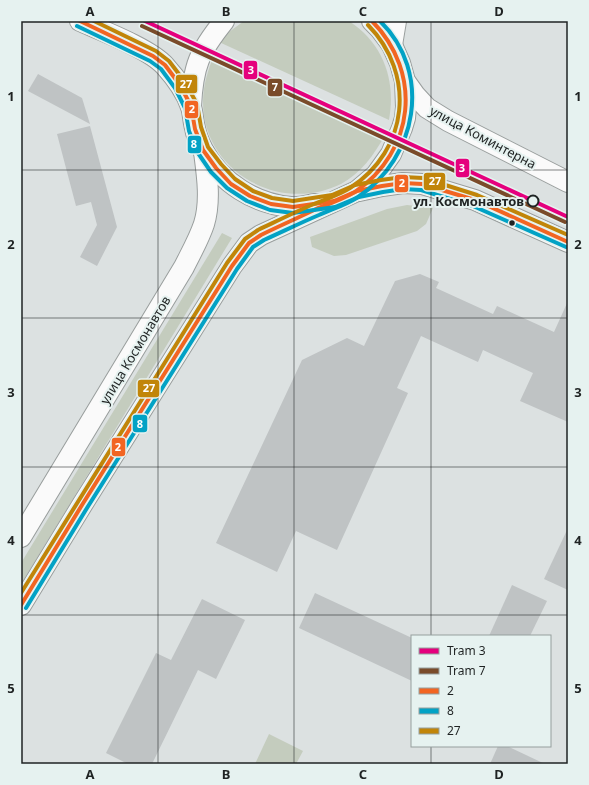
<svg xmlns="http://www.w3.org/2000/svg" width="589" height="785" font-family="'Noto Sans',sans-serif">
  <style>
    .green { fill: #c4ccbe }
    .building { fill: #bfc3c4 }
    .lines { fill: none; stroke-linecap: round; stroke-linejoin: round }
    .tertiary-casing { stroke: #999e9d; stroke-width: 22 }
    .tertiary { stroke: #fafafa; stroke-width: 20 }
    .bus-1-casing { stroke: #e6f2f0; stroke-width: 7 }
    .bus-2-casing { stroke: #e6f2f0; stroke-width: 7 }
    .bus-3-casing { stroke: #e6f2f0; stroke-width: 7 }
    .bus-1 { stroke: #f26522; stroke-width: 4 }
    .bus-2 { stroke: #02a2c5; stroke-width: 4 }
    .bus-3 { stroke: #c18509; stroke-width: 4 }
    .tram-1-casing { stroke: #e6f2f0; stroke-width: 7 }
    .tram-2-casing { stroke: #e6f2f0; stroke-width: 7 }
    .tram-1 { stroke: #e5007d; stroke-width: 4 }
    .tram-2 { stroke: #7a4b2a; stroke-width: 4 }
    .grid { fill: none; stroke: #1f2323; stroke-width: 1; stroke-opacity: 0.55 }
    .stop-dot { fill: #e6f2f0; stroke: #1f2323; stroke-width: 2 }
    .bus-dot { fill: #1f2323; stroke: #e6f2f0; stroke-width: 1.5 }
    .labels { text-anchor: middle; stroke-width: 4; stroke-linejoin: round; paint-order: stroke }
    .street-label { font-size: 13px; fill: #1f2323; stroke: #e6f2f0 }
    .stop-label { font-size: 13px; font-weight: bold; fill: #1f2323; stroke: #e6f2f0; text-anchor: end }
    .line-badge { stroke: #e6f2f0; stroke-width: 1.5 }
    .badge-label { font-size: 11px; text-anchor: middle; font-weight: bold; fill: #fff }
    .neatline { fill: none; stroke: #1f2323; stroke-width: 1.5 }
    .grid-label { font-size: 13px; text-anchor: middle; font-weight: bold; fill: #1f2323 }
  </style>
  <rect width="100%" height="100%" fill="#dce1e1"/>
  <g class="green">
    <path d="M 244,21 L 349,21 C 384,44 396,81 389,120 L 219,42 L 229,32 Z"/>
    <path d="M 214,55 L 385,135 C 374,155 361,173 341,184 C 280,214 203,172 203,102 C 203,85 208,70 214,55 Z"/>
    <path d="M 407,205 L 433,208 L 426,224 L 417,231 L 346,255 L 334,256 L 312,247 L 310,237 L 387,209 Z"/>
    <path d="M 222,233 L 232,238 L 21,584 L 21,563 Z"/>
    <path d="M 269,734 L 303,751 L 296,764 L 255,764 Z"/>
  </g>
  <g class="building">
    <path d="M 38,74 L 82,98 L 90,124 L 28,91 Z"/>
    <path d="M 90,126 L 117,227 L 97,266 L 80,257 L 97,225 L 91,202 L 76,206 L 57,134 Z"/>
    <path d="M 420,274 L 439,282 L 436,288 L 493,314 L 497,306 L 554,332 L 568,301 L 568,422 L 520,401 L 533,373 L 483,350 L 478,362 L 421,336 L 397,388 L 408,393 L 337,550 L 296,531 L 277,572 L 216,543 L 302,360 L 347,338 L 364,346 L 395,281 Z"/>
    <path d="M 568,528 L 568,590 L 544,579 Z"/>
    <path d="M 512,585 L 547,601 L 530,636 L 489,636 Z"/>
    <path d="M 315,593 L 412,638 L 412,681 L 299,628 Z"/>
    <path d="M 202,599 L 245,620 L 216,679 L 198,670 L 152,764 L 128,764 L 106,753 L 156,653 L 171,660 Z"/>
    <path d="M 498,746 L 507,746 L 545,764 L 490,764 Z"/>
  </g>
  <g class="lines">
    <defs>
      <g id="tertiary">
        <path d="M 80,21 C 103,31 150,49 165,66 C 175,77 186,92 191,107 C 193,113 193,121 195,128 C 196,135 200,144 203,150 C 221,183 255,204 291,207 C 299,208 308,205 315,204"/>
        <path d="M 372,21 L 380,29 L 392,45 L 400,63 L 405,81 L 415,95 L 427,108 L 448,121 L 568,182"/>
        <path d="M 392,45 L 396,21"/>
        <path d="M 191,106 C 193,66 199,52 224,21"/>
        <path d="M 359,191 L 382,186 L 403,183 L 422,184 L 475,200 L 568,242"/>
        <path d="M 21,537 L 184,267 C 191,253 199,239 204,224 C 211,201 207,175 204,152"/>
        <path d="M 21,605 L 82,505 L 232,266 L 249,243 L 261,235 L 357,191 L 376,175 L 391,154 L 402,128 L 405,118 L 406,107 L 405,81"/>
      </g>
    </defs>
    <use href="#tertiary" class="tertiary-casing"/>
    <use href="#tertiary" class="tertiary"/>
    <defs>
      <g id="bus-1">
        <path d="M 80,21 L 153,56 L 165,65 L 180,85 L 191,106 L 195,129 L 203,150 L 216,168 L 231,184 L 250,196 L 271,204 L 293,207 L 334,201 L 357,191 L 382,186 L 403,183 L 422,184 L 475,200 L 568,242"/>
        <path d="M 21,605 L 82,505 L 232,266 L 249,243 L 261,235 C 279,226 298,218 316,209 C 329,204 343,199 355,192 C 415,151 423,73 372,21"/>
      </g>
      <g id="bus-2">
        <path d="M 77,26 L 150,61 L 161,69 L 175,88 L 185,108 L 189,131 L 198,153 L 211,172 L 227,188 L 247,201 L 270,210 L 293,213 L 335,207 L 359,197 L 383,192 L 403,189 L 421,190 L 473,206 L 566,247"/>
        <path d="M 26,608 L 87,508 L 237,269 L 253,247 L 264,240 C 282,232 300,223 319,215 C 332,209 346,205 358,197 C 417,158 433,73 380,21"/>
      </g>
      <g id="bus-3">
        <path d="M 94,21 L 156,51 L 169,61 L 185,82 L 197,104 L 201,127 L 208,147 L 221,164 L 235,179 L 253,191 L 272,198 L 293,201 L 332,195 L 355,185 L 381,180 L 403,177 L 423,178 L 477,195 L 568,235"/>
        <path d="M 21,593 L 227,263 L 245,239 L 258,230 C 277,221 295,212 314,204 C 326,199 339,195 350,188 C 409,150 416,74 368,25"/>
      </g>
    </defs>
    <use href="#bus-1" class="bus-1-casing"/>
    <use href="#bus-2" class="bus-2-casing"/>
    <use href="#bus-3" class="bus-3-casing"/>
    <use href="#bus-1" class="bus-1"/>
    <use href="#bus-2" class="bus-2"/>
    <use href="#bus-3" class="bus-3"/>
    <defs>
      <path id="tram-1" d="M 145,21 L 568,217"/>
      <path id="tram-2" d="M 142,26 L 565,222"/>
    </defs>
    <use href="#tram-1" class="tram-1-casing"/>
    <use href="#tram-2" class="tram-2-casing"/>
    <use href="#tram-1" class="tram-1"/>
    <use href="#tram-2" class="tram-2"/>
  </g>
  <path class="grid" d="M 158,21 L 158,764M 294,21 L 294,764M 431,21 L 431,636M 21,170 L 568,170M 21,318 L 568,318M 21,467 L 568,467M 21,615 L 568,615M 431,746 L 431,764"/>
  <circle class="stop-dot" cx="533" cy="201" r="5.5"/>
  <circle class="bus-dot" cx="512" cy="223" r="3.5"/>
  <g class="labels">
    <g class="street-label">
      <text transform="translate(483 137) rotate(28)" y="5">улица Коминтерна</text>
      <text transform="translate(135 350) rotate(-59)" y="5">улица Космонавтов</text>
    </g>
    <g class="stop-label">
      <text x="524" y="206">ул. Космонавтов</text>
    </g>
  </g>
  <g class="line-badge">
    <rect x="243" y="60" width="15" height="20" rx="4" fill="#e5007d"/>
    <rect x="175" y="74" width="23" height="20" rx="4" fill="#c18509"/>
    <rect x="267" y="78" width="16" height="19" rx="4" fill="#7a4b2a"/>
    <rect x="184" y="100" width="15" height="19" rx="4" fill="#f26522"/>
    <rect x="187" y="135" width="15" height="19" rx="4" fill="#02a2c5"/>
    <rect x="455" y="158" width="15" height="20" rx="4" fill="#e5007d"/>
    <rect x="423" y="172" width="23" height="19" rx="4" fill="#c18509"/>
    <rect x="394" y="174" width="15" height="19" rx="4" fill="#f26522"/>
    <rect x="137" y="379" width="23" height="19" rx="4" fill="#c18509"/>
    <rect x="132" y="414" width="16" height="19" rx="4" fill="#02a2c5"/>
    <rect x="111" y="437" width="15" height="20" rx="4" fill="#f26522"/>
  </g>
  <g class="badge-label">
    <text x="251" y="74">3</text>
    <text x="186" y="88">27</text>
    <text x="275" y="91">7</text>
    <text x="192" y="113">2</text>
    <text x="194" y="148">8</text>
    <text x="462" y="172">3</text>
    <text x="435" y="185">27</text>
    <text x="402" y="187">2</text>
    <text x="149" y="392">27</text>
    <text x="140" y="428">8</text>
    <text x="118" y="451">2</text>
  </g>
  <rect width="589" height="785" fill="none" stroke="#e6f2f0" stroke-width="44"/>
  <rect x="411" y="635" width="140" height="112" fill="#e6f2f0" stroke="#969f9e"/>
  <rect x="419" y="648" width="20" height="6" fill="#e5007d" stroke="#969f9e"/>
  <text x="447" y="655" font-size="12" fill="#1f2323">Tram 3</text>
  <rect x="419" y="668" width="20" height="6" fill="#7a4b2a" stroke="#969f9e"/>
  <text x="447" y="675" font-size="12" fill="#1f2323">Tram 7</text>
  <rect x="419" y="688" width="20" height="6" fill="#f26522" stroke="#969f9e"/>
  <text x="447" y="695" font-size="12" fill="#1f2323">2</text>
  <rect x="419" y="708" width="20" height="6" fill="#02a2c5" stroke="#969f9e"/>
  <text x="447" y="715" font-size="12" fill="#1f2323">8</text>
  <rect x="419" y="728" width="20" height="6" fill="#c18509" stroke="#969f9e"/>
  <text x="447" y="735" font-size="12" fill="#1f2323">27</text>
  <rect x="22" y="22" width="545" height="741" class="neatline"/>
  <g class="grid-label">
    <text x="90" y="16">A</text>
    <text x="226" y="16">B</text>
    <text x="363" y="16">C</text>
    <text x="499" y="16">D</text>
    <text x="11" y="101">1</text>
    <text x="578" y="101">1</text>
    <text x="11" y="249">2</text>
    <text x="578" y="249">2</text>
    <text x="11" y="397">3</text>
    <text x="578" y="397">3</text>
    <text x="11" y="545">4</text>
    <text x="578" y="545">4</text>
    <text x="11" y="693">5</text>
    <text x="578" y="693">5</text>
    <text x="90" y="779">A</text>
    <text x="226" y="779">B</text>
    <text x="363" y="779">C</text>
    <text x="499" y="779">D</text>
  </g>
</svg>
